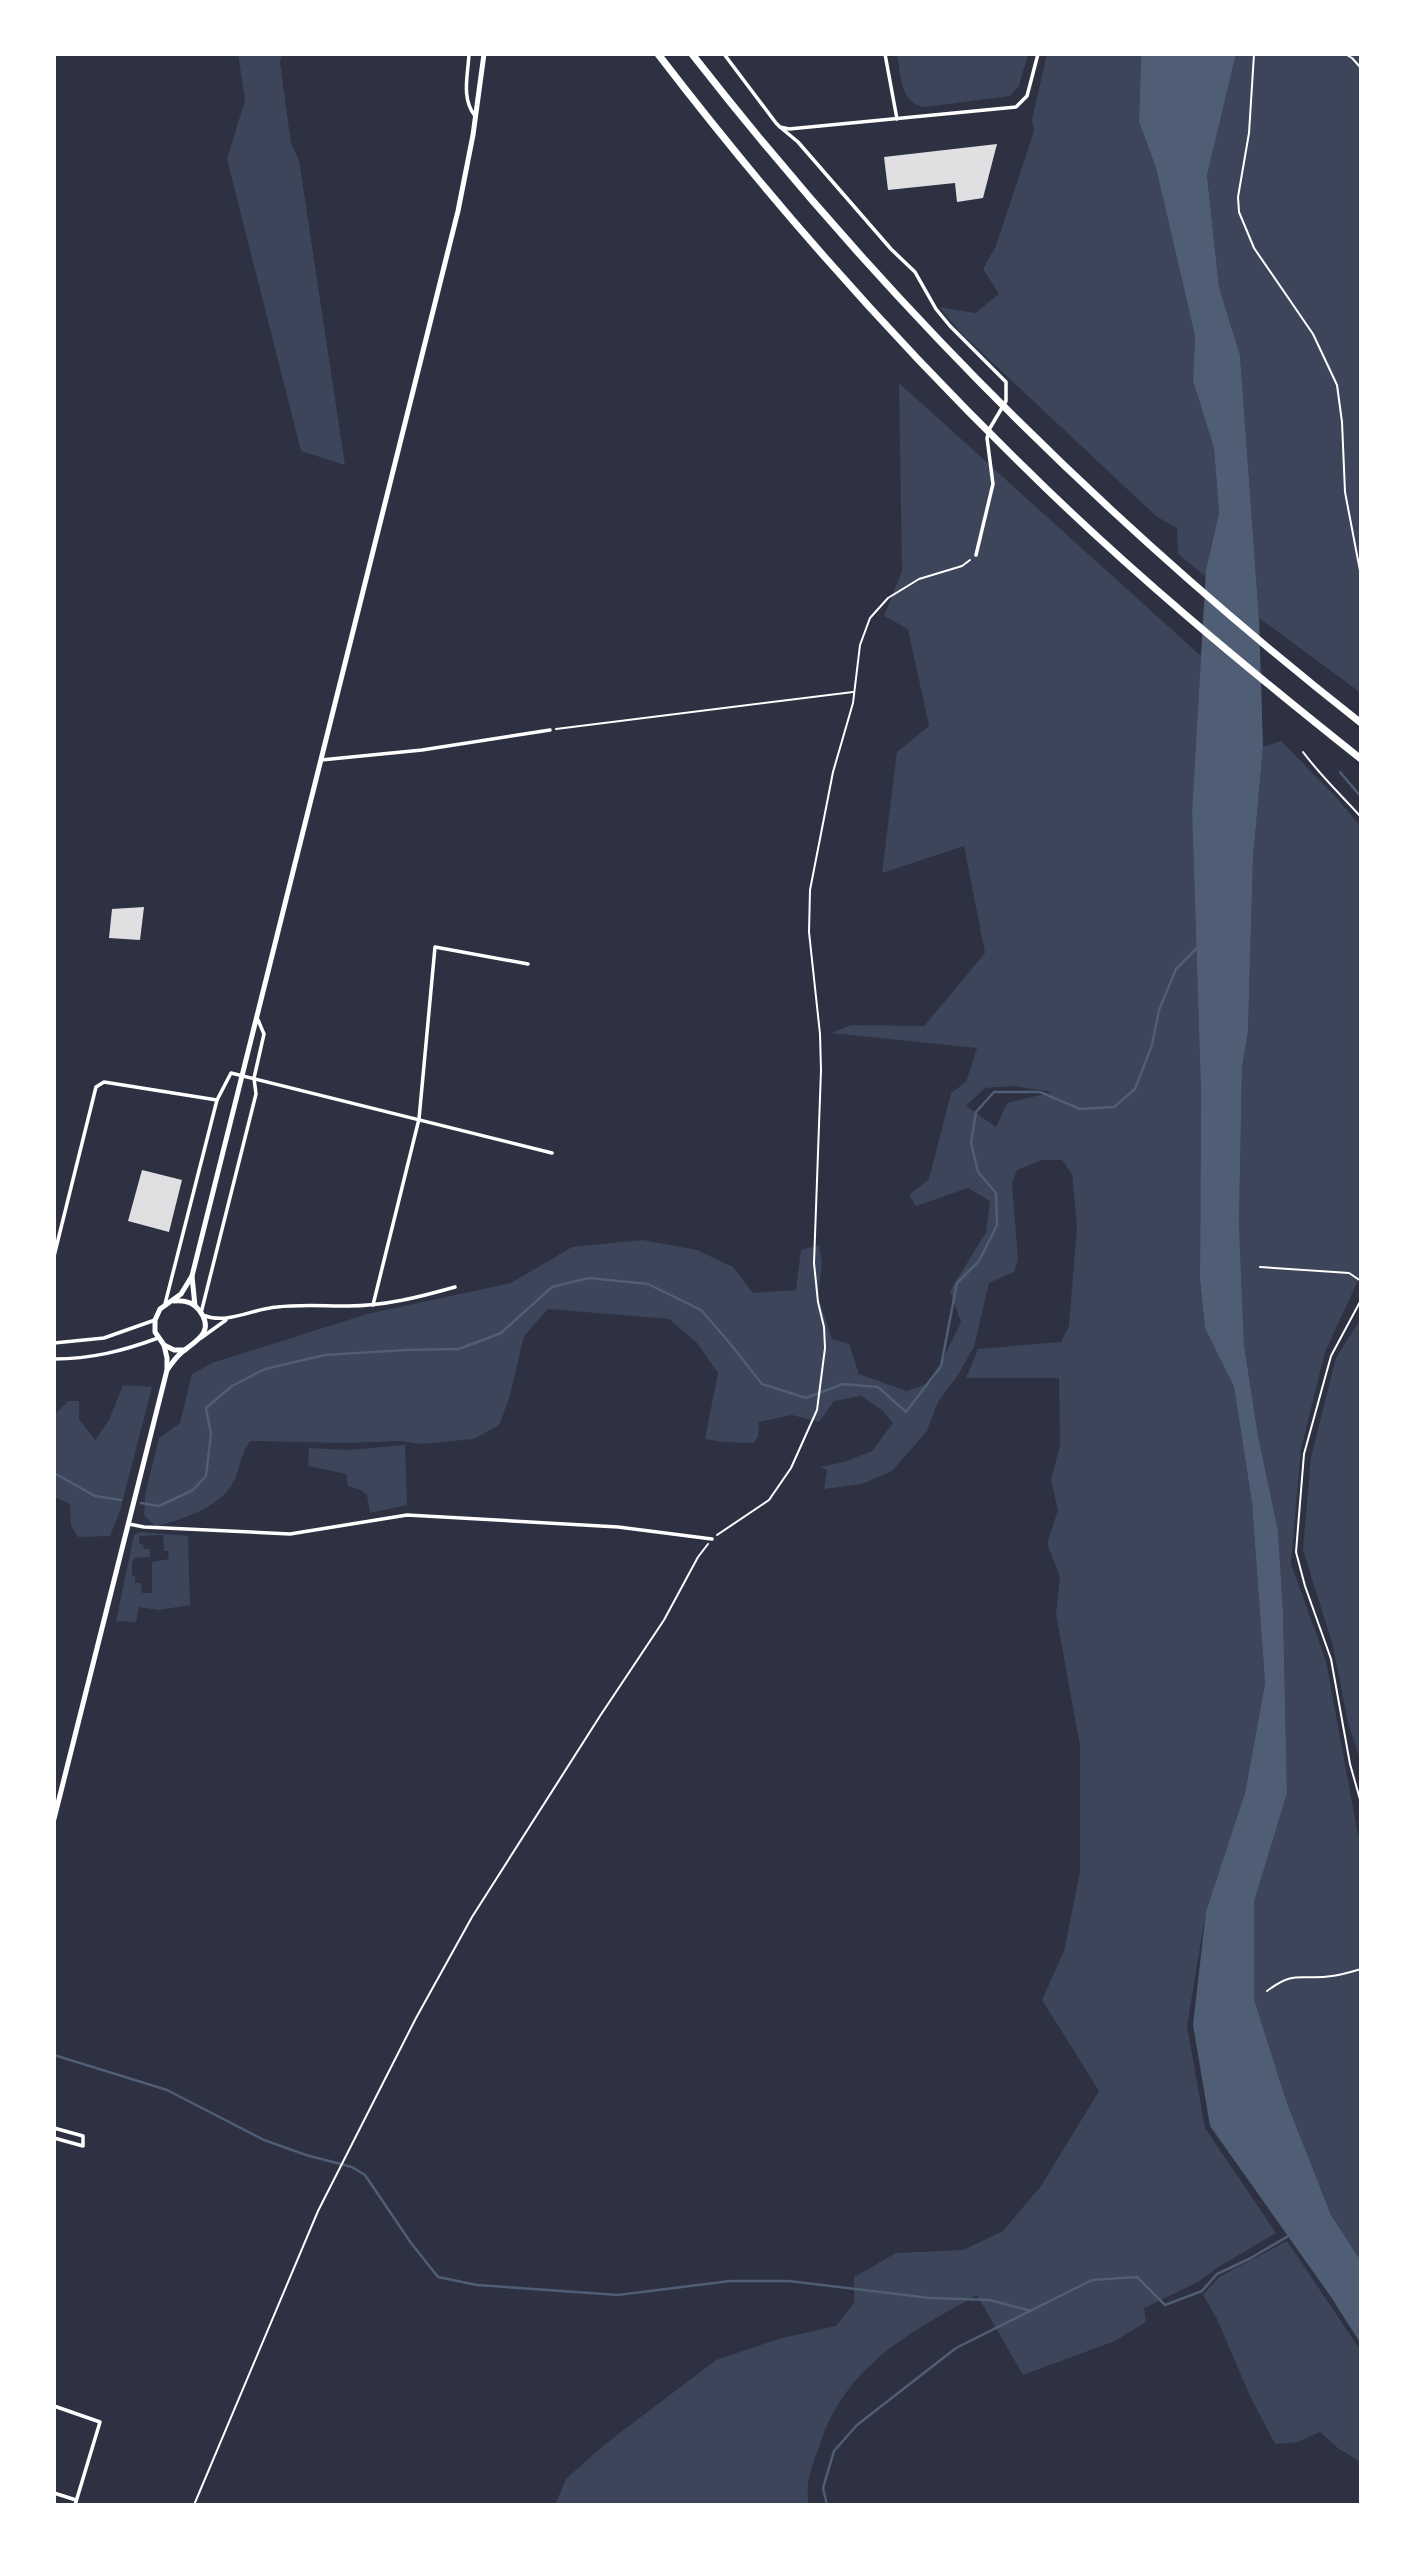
<svg xmlns="http://www.w3.org/2000/svg" width="1415" height="2559" font-family="Commissioner,sans-serif">
  <style>
    .green { fill: #3c4559; fill-rule: evenodd }
    .water { fill: #4f5d75 }
    .lines { fill: none; stroke-linecap: round; stroke-linejoin: round }
    .stream { stroke: #4f5d75; stroke-width: 2.5 }
    .building { fill: #e0e0e3 }
    .path { stroke: #fff; stroke-width: 2 }
    .minor { stroke: #fff; stroke-width: 3.5 }
    .secondary { stroke: #fff; stroke-width: 5 }
    .motorway { stroke: #fff; stroke-width: 7 }
  </style>
  <rect width="100%" height="100%" fill="#2d3142"/>
  <g class="green">
    <path d="M 238,54 L 282,54 L 280,63 L 291,143 L 299,160 L 345,465 L 301,451 L 227,159 L 245,100 Z"/>
    <path d="M 897,54 L 1028,54 L 1019,86 L 1010,96 L 924,107 C 899,102 901,75 897,54 Z"/>
    <path d="M 1047,54 L 1143,54 L 1141,58 L 1139,122 L 1156,168 L 1195,336 L 1193,381 L 1214,448 L 1219,513 L 1205,576 L 1178,554 L 1177,528 L 1157,517 L 961,333 L 939,307 L 975,313 L 999,294 L 983,269 L 996,246 L 1034,131 L 1032,120 Z"/>
    <path d="M 1236,54 L 1361,54 L 1361,693 L 1259,618 L 1240,355 L 1219,287 L 1207,174 Z"/>
    <path d="M 899,383 L 1201,656 L 1192,811 L 1201,1093 L 1200,1280 L 1205,1328 L 1234,1387 L 1252,1503 L 1265,1683 L 1245,1793 L 1206,1911 L 1187,2026 L 1205,2128 L 1276,2233 L 1217,2268 L 1198,2282 L 1144,2308 L 1146,2322 L 1115,2341 L 1023,2375 L 977,2295 C 907,2334 845,2366 819,2447 C 811,2469 805,2482 809,2505 L 555,2505 L 566,2479 L 604,2445 L 716,2360 L 778,2339 L 836,2326 L 854,2303 L 854,2277 L 896,2253 L 963,2250 L 1003,2231 L 1041,2186 L 1099,2091 L 1042,2000 L 1064,1951 L 1080,1872 L 1080,1746 L 1056,1614 L 1060,1577 L 1047,1544 L 1058,1510 L 1051,1480 L 1060,1445 L 1059,1378 L 966,1378 L 978,1349 L 1061,1342 L 1069,1326 L 1077,1226 L 1072,1174 L 1062,1160 L 1042,1160 L 1017,1170 L 1012,1183 L 1018,1260 L 1014,1272 L 989,1283 L 974,1347 L 958,1375 L 938,1402 L 927,1431 L 892,1471 L 862,1484 L 824,1489 L 827,1470 L 820,1467 L 844,1462 L 872,1451 L 893,1423 L 882,1410 L 861,1396 L 834,1401 L 819,1422 L 792,1415 L 759,1422 L 758,1437 L 753,1443 L 723,1442 L 705,1439 L 718,1373 L 697,1343 L 669,1319 L 548,1309 L 524,1336 L 509,1399 L 499,1425 L 474,1439 L 420,1444 L 402,1441 L 346,1443 L 250,1441 C 242,1452 241,1463 236,1476 C 224,1508 185,1517 156,1527 L 144,1515 L 145,1495 L 159,1438 L 180,1423 L 192,1374 L 212,1363 L 367,1314 L 511,1283 L 572,1247 L 643,1240 L 697,1250 L 733,1267 L 753,1293 L 796,1290 L 801,1250 L 819,1245 L 822,1263 L 818,1297 L 832,1339 L 849,1344 L 859,1374 L 907,1391 L 932,1382 L 961,1322 L 950,1291 L 986,1232 L 990,1201 L 968,1188 L 916,1206 L 909,1195 L 929,1179 L 951,1093 L 966,1082 L 977,1048 L 831,1033 L 851,1025 L 924,1026 L 985,953 L 964,846 L 882,873 L 897,752 L 929,726 L 908,629 L 884,616 L 902,571 ZM 1012,1086 L 1053,1092 L 1007,1103 L 996,1127 L 966,1106 L 985,1088 Z"/>
    <path d="M 1281,741 L 1337,798 L 1361,827 L 1361,1274 L 1325,1352 L 1301,1449 L 1291,1564 L 1326,1661 L 1360,1846 L 1361,2261 L 1331,2215 L 1287,2103 L 1254,1999 L 1254,1902 L 1287,1793 L 1283,1610 L 1278,1531 L 1258,1435 L 1244,1345 L 1239,1225 L 1242,1068 L 1248,1031 L 1253,858 L 1263,747 Z"/>
    <path d="M 1361,1318 L 1361,1762 L 1348,1723 L 1333,1646 L 1303,1550 L 1311,1457 L 1336,1358 Z"/>
    <path d="M 123,1385 L 152,1387 L 120,1511 L 110,1536 L 78,1537 L 71,1525 L 70,1504 L 54,1497 L 54,1415 L 68,1401 L 79,1401 L 79,1419 L 95,1440 L 109,1420 Z"/>
    <path d="M 405,1445 L 407,1505 L 370,1513 L 367,1495 L 361,1490 L 348,1486 L 346,1474 L 308,1466 L 309,1448 L 349,1450 Z"/>
    <path d="M 140,1532 L 188,1536 L 190,1605 L 159,1610 L 139,1607 L 136,1622 L 116,1621 L 134,1535 ZM 163,1535 L 164,1551 L 168,1551 L 169,1559 L 152,1562 L 152,1593 L 142,1593 L 141,1583 L 135,1583 L 135,1576 L 132,1576 L 132,1562 L 135,1558 L 150,1557 L 150,1549 L 144,1549 L 143,1544 L 139,1544 L 139,1536 Z"/>
    <path d="M 1287,2241 L 1361,2351 L 1361,2462 L 1339,2449 L 1320,2432 L 1298,2442 L 1275,2444 L 1250,2396 L 1217,2319 L 1203,2295 L 1219,2277 Z"/>
  </g>
  <path class="water" d="M 1143,54 L 1236,54 L 1207,175 L 1219,287 L 1240,355 L 1259,618 L 1263,747 L 1253,858 L 1248,1031 L 1242,1068 L 1239,1225 L 1244,1345 L 1258,1435 L 1278,1531 L 1283,1610 L 1287,1793 L 1254,1902 L 1254,1999 L 1287,2103 L 1331,2215 L 1361,2261 L 1361,2344 L 1331,2297 L 1210,2126 L 1193,2025 L 1206,1911 L 1245,1793 L 1265,1683 L 1252,1503 L 1234,1387 L 1205,1328 L 1200,1280 L 1201,1093 L 1192,811 L 1206,570 L 1219,513 L 1214,448 L 1193,381 L 1195,336 L 1156,168 L 1139,122 L 1141,58 Z"/>
  <g class="lines">
    <g class="stream">
      <path d="M 1340,772 L 1361,797"/>
      <path d="M 54,1473 L 95,1496 L 121,1500"/>
      <path d="M 141,1503 L 159,1506 L 193,1490 L 206,1476 L 211,1434 L 206,1408 L 232,1386 L 265,1369 L 325,1355 L 405,1350 L 459,1349 L 501,1333 L 552,1287 L 589,1278 L 648,1284 L 701,1310 L 728,1341 L 762,1384 L 806,1398 L 843,1384 L 878,1387 L 906,1412 L 941,1366 L 957,1283 L 979,1261 L 997,1225 L 996,1193 L 978,1172 L 971,1143 L 976,1112 L 994,1092 L 1040,1092 L 1080,1109 L 1114,1107 L 1135,1089 L 1152,1045 L 1159,1010 L 1176,969 L 1199,946"/>
      <path d="M 54,2055 L 167,2090 L 264,2140 L 306,2155 L 352,2167 L 365,2175 L 411,2243 L 438,2277 L 477,2285 L 618,2295 L 730,2281 L 789,2281 L 930,2298 L 990,2300 L 1031,2311"/>
      <path d="M 827,2505 L 823,2488 L 834,2451 L 857,2425 L 956,2348 L 1092,2280 L 1137,2277 L 1165,2305 L 1202,2291 L 1217,2274 L 1249,2259 L 1290,2235"/>
    </g>
  </g>
  <g class="building">
    <path d="M 997,144 L 983,198 L 957,202 L 955,183 L 888,190 L 884,157 Z"/>
    <path d="M 144,907 L 140,940 L 109,938 L 112,909 Z"/>
    <path d="M 142,1170 L 182,1180 L 169,1232 L 128,1221 Z"/>
  </g>
  <g class="lines">
    <g class="path">
      <path d="M 1254,54 L 1249,133 L 1238,197 L 1239,212 L 1254,248 L 1313,334 L 1337,385 L 1342,422 L 1345,492 L 1361,576"/>
      <path d="M 1345,54 L 1352,58 L 1361,68"/>
      <path d="M 556,729 L 853,692"/>
      <path d="M 1303,752 C 1320,775 1341,795 1361,817"/>
      <path d="M 1260,1267 L 1349,1273 L 1361,1281"/>
      <path d="M 1361,1300 L 1331,1356 L 1304,1454 L 1296,1552 L 1305,1586 L 1331,1659 L 1350,1764 L 1361,1803"/>
      <path d="M 717,1535 L 769,1500 L 791,1468 L 817,1410 L 825,1348 L 824,1327 L 818,1302 L 814,1263 L 821,1070 L 820,1034 L 809,932 L 810,890 L 833,772 L 853,703 L 860,645 L 870,618 L 888,598 L 919,579 L 962,566 L 970,560"/>
      <path d="M 1267,1991 C 1296,1969 1301,1981 1332,1976 C 1342,1975 1351,1972 1361,1969"/>
      <path d="M 194,2505 L 318,2211 L 416,2018 L 472,1917 L 600,1716 L 664,1620 L 698,1557 L 708,1544"/>
    </g>
    <g class="minor">
      <path d="M 469,54 C 468,75 461,98 475,116"/>
      <path d="M 724,54 L 776,123 L 780,127 L 789,129 L 1016,107 L 1027,96 L 1038,54"/>
      <path d="M 885,54 L 897,119"/>
      <path d="M 780,127 L 798,142 L 891,249 L 915,272 L 936,309 L 950,326 L 1006,382 L 1006,401 L 990,428 L 987,438 L 993,484 L 976,555"/>
      <path d="M 321,760 L 422,750 L 550,730"/>
      <path d="M 54,1256 L 96,1087 L 104,1082 L 217,1100"/>
      <path d="M 165,1304 L 217,1100 L 231,1073 L 552,1153"/>
      <path d="M 373,1305 L 419,1119 L 435,947 L 528,964"/>
      <path d="M 201,1313 L 256,1094 L 254,1078 L 264,1034 L 258,1020"/>
      <path d="M 202,1315 C 228,1325 251,1309 277,1307 C 300,1304 324,1306 348,1306 C 384,1306 420,1297 455,1287"/>
      <path d="M 201,1338 L 226,1320"/>
      <path d="M 54,1343 L 104,1338 L 155,1320"/>
      <path d="M 54,1359 C 91,1359 123,1351 158,1338"/>
      <path d="M 129,1524 L 144,1527 L 290,1534 L 407,1515 L 618,1527 L 712,1539"/>
      <path d="M 54,2128 L 83,2136 L 83,2146 L 54,2138"/>
      <path d="M 54,2406 L 100,2422 L 75,2505"/>
      <path d="M 54,2493 L 76,2500"/>
    </g>
    <g class="secondary">
      <path d="M 192,1276 L 195,1306"/>
      <path d="M 164,1345 L 174,1350 L 185,1350"/>
      <path d="M 167,1370 C 171,1365 175,1358 181,1353 C 193,1342 217,1333 199,1310 C 193,1302 184,1300 174,1301"/>
      <path d="M 54,1819 L 167,1370 L 167,1358 L 164,1345 L 155,1332 L 155,1320 L 160,1309 L 181,1294 L 192,1276 L 458,211 L 473,135 L 484,54"/>
    </g>
    <g class="motorway">
      <path d="M 658,54 C 769,199 891,337 1022,465 C 1128,570 1244,666 1361,759"/>
      <path d="M 692,54 C 887,304 1112,527 1361,723"/>
    </g>
  </g>
  <rect width="1415" height="2559" fill="none" stroke="#ffffff" stroke-width="112"/>
</svg>
